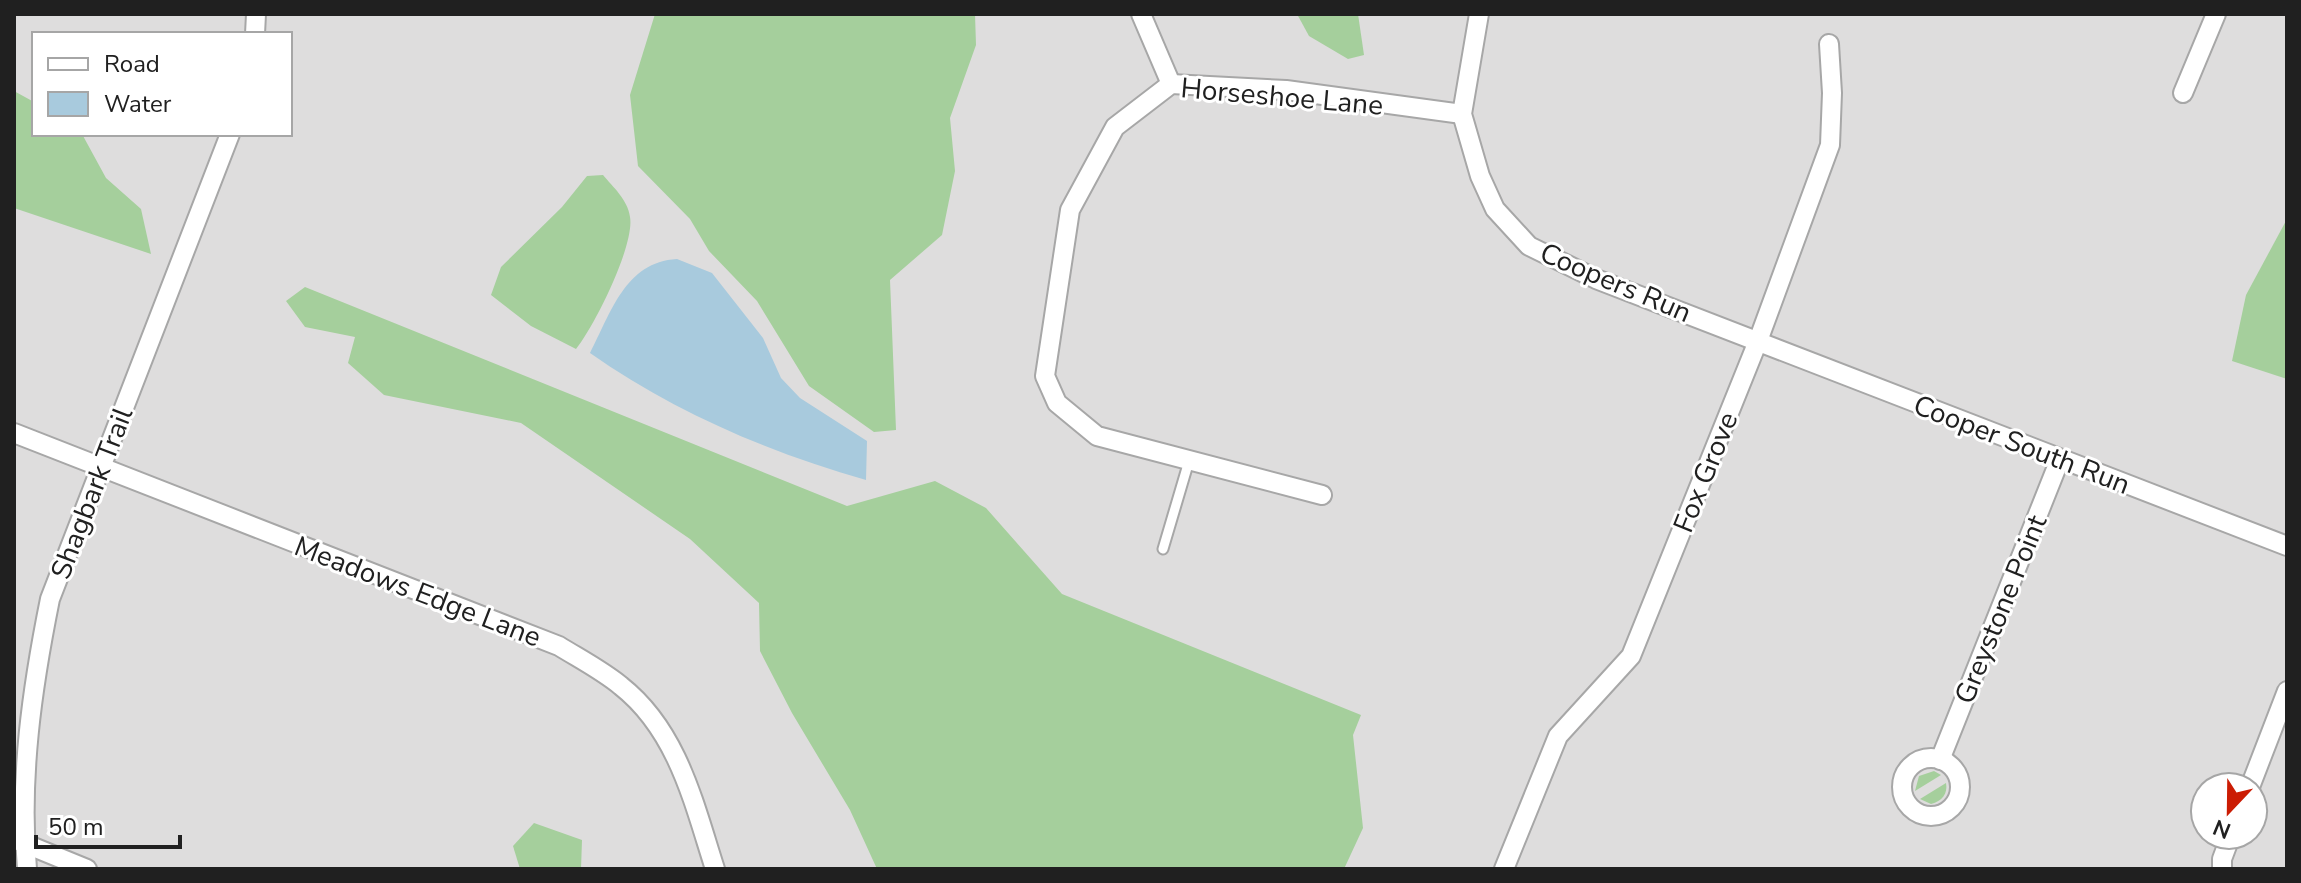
<svg xmlns="http://www.w3.org/2000/svg" width="2301" height="883" font-family="'Nunito Sans',sans-serif">
  <style>
    .residential { fill: #dedddd; fill-rule: evenodd }
    .forest { fill: #a5cf9c }
    .water { fill: #a8cadd }
    .lines { fill: none; stroke-linecap: round; stroke-linejoin: round }
    .lane-casing { stroke: #a7a7a7; stroke-width: 13 }
    .street-casing { stroke: #a7a7a7; stroke-width: 22 }
    .lane { stroke: #fff; stroke-width: 9 }
    .street { stroke: #fff; stroke-width: 18 }
    .labels { text-anchor: middle; stroke-width: 6; stroke-linejoin: round; paint-order: stroke }
    .street-label { font-size: 28px; fill: #202020; stroke: #fff }
  </style>
  <rect width="100%" height="100%" fill="#f0eee6"/>
  <path class="residential" d="M 14,14 L 2287,14 L 2287,869 L 14,869 ZM 34,34 L 290,34 L 290,134 L 34,134 ZM 2205,787 L 2253,787 L 2253,835 L 2205,835 Z"/>
  <g class="forest">
    <path d="M 655,14 L 975,14 L 976,45 L 950,118 L 955,171 L 942,235 L 890,280 L 896,430 L 874,432 L 809,386 L 757,301 L 709,251 L 690,219 L 638,166 L 630,95 Z"/>
    <path d="M 1297,14 L 1358,14 L 1364,55 L 1348,59 L 1309,36 Z"/>
    <path d="M 14,91 L 34,102 L 34,134 L 82,134 L 106,178 L 141,209 L 151,254 L 14,208 Z"/>
    <path d="M 603,175 C 613,187 628,200 630,217 C 635,245 594,327 576,349 L 531,326 L 491,295 L 501,267 L 562,207 L 587,176 Z"/>
    <path d="M 2287,219 L 2287,379 L 2232,361 L 2246,295 Z"/>
    <path d="M 305,287 L 847,506 L 935,481 L 986,508 L 1062,594 L 1361,715 L 1353,735 L 1363,828 L 1344,869 L 877,869 L 850,810 L 792,713 L 760,651 L 759,603 L 690,539 L 521,423 L 384,395 L 348,363 L 355,337 L 305,327 L 286,301 Z"/>
    <path d="M 1934,771 L 1941,775 L 1915,791 L 1919,776 Z"/>
    <path d="M 1946,783 C 1948,794 1942,801 1931,804 L 1920,799 Z"/>
    <path d="M 534,823 L 582,840 L 581,869 L 520,869 L 513,846 Z"/>
  </g>
  <path class="water" d="M 677,259 L 712,273 L 763,338 L 781,378 L 800,398 L 867,441 L 866,480 C 770,453 672,411 590,353 C 611,313 625,262 677,259 Z"/>
  <g class="lines">
    <defs>
      <path id="lane" d="M 1163,549 L 1189,461"/>
      <g id="street">
        <path d="M 1141,14 L 1171,84"/>
        <path d="M 1479,14 L 1462,114 L 1480,176 L 1495,209 L 1529,246 L 1596,279 L 2287,546"/>
        <path d="M 255,34 L 256,14"/>
        <path d="M 2183,93 L 2216,14"/>
        <path d="M 14,433 L 559,646 C 580,659 603,671 621,686 C 678,731 694,804 715,869"/>
        <path d="M 1322,495 L 1097,436 L 1057,403 L 1045,376 L 1070,210 L 1115,127 L 1171,84 L 1286,90 L 1462,114"/>
        <circle cx="1931" cy="787" r="29"/>
        <path d="M 1940,760 L 2060,459"/>
        <path d="M 2250,787 L 2287,691"/>
        <path d="M 16,840 L 87,869"/>
        <path d="M 27,869 C 19,778 32,688 50,599 L 230,134"/>
        <path d="M 1504,869 L 1558,736 L 1631,656 L 1758,341 L 1830,145 L 1832,93 L 1829,44"/>
        <path d="M 2222,869 L 2222,859 L 2231,835"/>
      </g>
    </defs>
    <use href="#lane" class="lane-casing"/>
    <use href="#street" class="street-casing"/>
    <use href="#lane" class="lane"/>
    <use href="#street" class="street"/>
  </g>
  <g class="labels">
    <g class="street-label">
      <text transform="translate(1282 96) rotate(5)" y="10">Horseshoe Lane</text>
      <text transform="translate(1616 282) rotate(23)" y="10">Coopers Run</text>
      <text transform="translate(2022 444) rotate(21)" y="10">Cooper South Run</text>
      <text transform="translate(1705 472) rotate(-68)" y="10">Fox Grove</text>
      <text transform="translate(91 493) rotate(-69)" y="10">Shagbark Trail</text>
      <text transform="translate(418 591) rotate(21)" y="10">Meadows Edge Lane</text>
      <text transform="translate(2000 609) rotate(-68)" y="10">Greystone Point</text>
    </g>
  </g>
  <rect width="2301" height="883" fill="none" stroke="#202020" stroke-width="32"/>
  <rect x="32" y="32" width="260" height="104" fill="#ffffff" stroke="#a6a6a6" stroke-width="2"/>
  <rect x="48" y="58" width="40" height="12" fill="#ffffff" stroke="#a6a6a6" stroke-width="2"/>
  <text x="104" y="72" font-size="24" fill="#202020">Road</text>
  <rect x="48" y="92" width="40" height="24" fill="#a8cadd" stroke="#a6a6a6" stroke-width="2"/>
  <text x="104" y="112" font-size="24" fill="#202020">Water</text>
  <g transform="translate(2229 811) rotate(202)"><circle r="38" fill="#ffffff" stroke="#a6a6a6" stroke-width="2"/>
  <path d="M0-6L14 30L0 20L-14 30Z" fill="#cb1c04"/>
  <text y="-12" font-size="22" font-weight="bold" text-anchor="middle" fill="#202020">N</text>
  </g>
  <path d="M36 835v12h144v-12" fill="none" stroke="#202020" stroke-width="4"/>
  <text x="48" y="835" font-size="24" fill="#202020" stroke="#ffffff" stroke-width="6" paint-order="stroke">50 m</text>
</svg>
